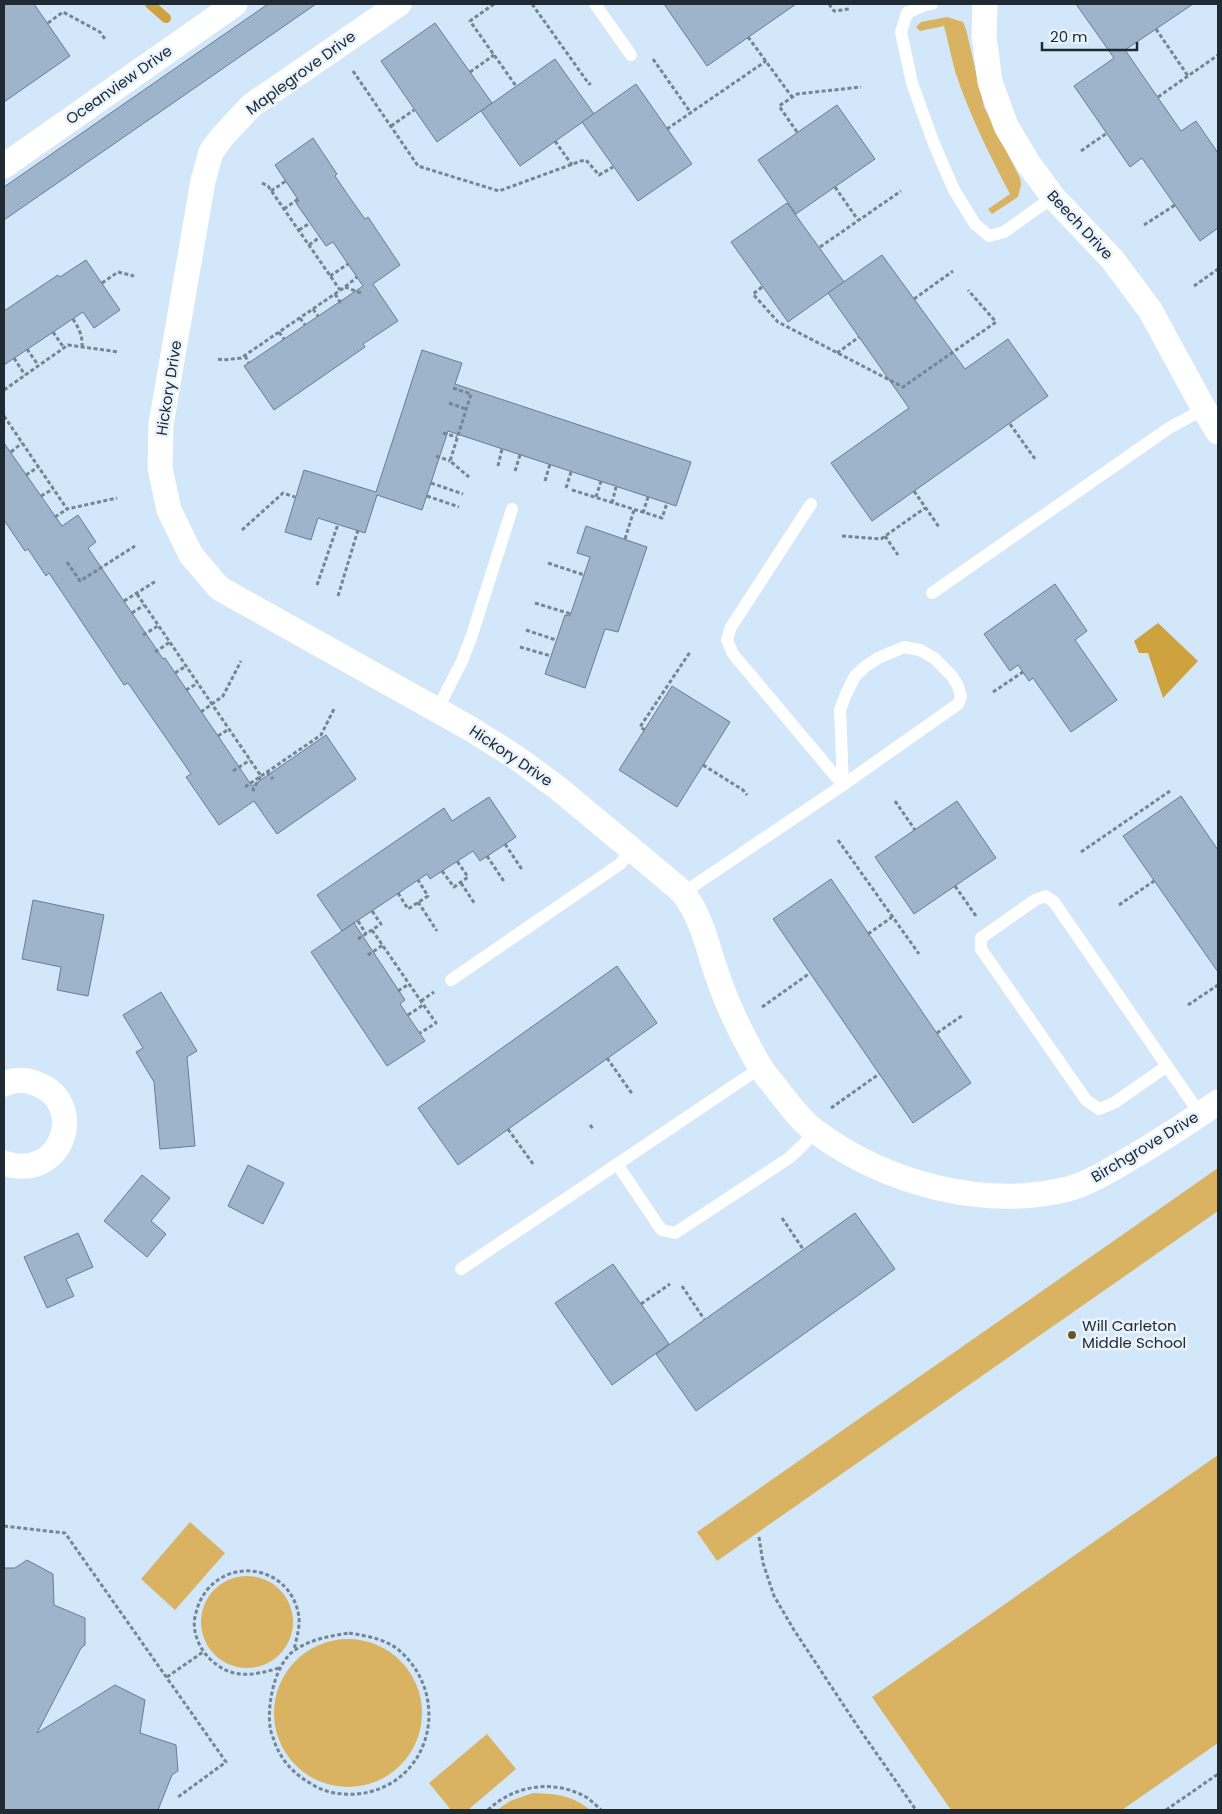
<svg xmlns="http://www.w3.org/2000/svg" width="1222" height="1814" font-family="Poppins,sans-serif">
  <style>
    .green { fill: #d9b361 }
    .water { fill: #cea23e }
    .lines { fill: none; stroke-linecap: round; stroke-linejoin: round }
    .stream { stroke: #cea23e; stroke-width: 10 }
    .building { fill: #9db4cb; stroke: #667d92 }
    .path { stroke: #768592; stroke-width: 3; stroke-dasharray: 4 2.5; stroke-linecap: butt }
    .lane { stroke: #fff; stroke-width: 12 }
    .street { stroke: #fff; stroke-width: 25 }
    .poi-dot { fill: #6a5424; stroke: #e9f3fd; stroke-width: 2 }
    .labels { text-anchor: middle; stroke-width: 5; stroke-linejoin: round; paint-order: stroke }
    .street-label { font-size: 15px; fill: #202a33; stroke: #e9f3fd }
    .poi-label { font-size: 15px; fill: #202a33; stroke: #e9f3fd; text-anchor: start }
  </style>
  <rect width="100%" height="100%" fill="#d3e7fa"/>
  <g class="green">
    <path d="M 947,17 L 963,22 L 966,29 L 984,107 L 1020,178 L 1021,185 L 1018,197 L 992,214 L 988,209 L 1010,194 C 989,154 969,114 955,71 C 951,56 948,41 944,26 L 920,31 L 916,27 L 921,22 Z"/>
    <path d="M 1218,1168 L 1218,1211 L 717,1561 L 697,1532 Z"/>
    <path d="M 1218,1455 L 1218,1743 L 1122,1810 L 951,1810 L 872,1697 Z"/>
    <path d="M 190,1522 L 225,1553 L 175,1610 L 141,1579 Z"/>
    <circle cx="247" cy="1622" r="46"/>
    <circle cx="348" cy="1713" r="74"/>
    <path d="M 487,1734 L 516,1769 L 468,1810 L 451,1810 L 429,1783 Z"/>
    <path d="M 533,1793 C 556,1794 572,1795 590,1810 L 497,1810 L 510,1801 Z"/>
  </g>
  <path class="water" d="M 1158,623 L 1198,661 L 1163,698 L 1148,653 L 1139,653 L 1134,641 Z"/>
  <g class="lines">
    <path class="stream" d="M 150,4 L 166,18"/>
  </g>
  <g class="building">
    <path d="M 4,4 L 34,4 L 70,56 L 4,102 Z"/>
    <path d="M 268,4 L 316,4 L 4,220 L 4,187 Z"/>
    <path d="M 664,4 L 796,4 L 707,66 Z"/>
    <path d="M 1076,4 L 1193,4 L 1125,50 L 1181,131 L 1196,121 L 1218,153 L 1218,228 L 1200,241 L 1142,158 L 1130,167 L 1074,86 L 1114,58 Z"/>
    <path d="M 435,23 L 492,103 L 437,142 L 381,61 Z"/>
    <path d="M 555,59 L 594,114 L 520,166 L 481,111 Z"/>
    <path d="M 636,84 L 692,164 L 638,201 L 582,122 Z"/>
    <path d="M 837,105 L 875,159 L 796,214 L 758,160 Z"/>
    <path d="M 313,138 L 337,174 L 335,176 L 350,198 L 365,219 L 368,217 L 400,265 L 373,284 L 398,321 L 363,344 L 365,347 L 274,410 L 244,366 L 363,286 L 333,242 L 326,246 L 296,203 L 299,201 L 275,165 Z"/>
    <path d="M 787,203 L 844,282 L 788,322 L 731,242 Z"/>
    <path d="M 882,255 L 965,369 L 1008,339 L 1048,396 L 872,521 L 831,463 L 909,408 L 828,293 Z"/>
    <path d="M 86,260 L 120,310 L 94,328 L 83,312 L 4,365 L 4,311 L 58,275 L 60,277 Z"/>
    <path d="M 422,350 L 462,363 L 455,384 L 691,462 L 676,506 L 448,431 L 422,510 L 377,495 L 365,533 L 318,518 L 311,540 L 285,532 L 304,470 L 376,492 Z"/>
    <path d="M 4,443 L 62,526 L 78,515 L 96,542 L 88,548 L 163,659 L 165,658 L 252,786 L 326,735 L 356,779 L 277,834 L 254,801 L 219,825 L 186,777 L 191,774 L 128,683 L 124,685 L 49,573 L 46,576 L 28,549 L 25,551 L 4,520 Z"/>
    <path d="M 586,526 L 647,547 L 618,632 L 605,629 L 585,688 L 545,674 L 565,615 L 570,616 L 590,557 L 577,553 Z"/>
    <path d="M 1055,584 L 1087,631 L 1075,640 L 1117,700 L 1071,732 L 1033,678 L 1029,681 L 1018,665 L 1010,671 L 984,634 Z"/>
    <path d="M 672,686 L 730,722 L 677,807 L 619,770 Z"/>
    <path d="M 1181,796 L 1218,850 L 1218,972 L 1123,836 Z"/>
    <path d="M 489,797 L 516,837 L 480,861 L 473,851 L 430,879 L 427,874 L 342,931 L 317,895 L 444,808 L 452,821 Z"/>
    <path d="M 957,801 L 996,858 L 914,914 L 875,857 Z"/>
    <path d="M 831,879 L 971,1083 L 913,1123 L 773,919 Z"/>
    <path d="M 33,900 L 104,915 L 88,996 L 57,990 L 61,967 L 22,959 Z"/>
    <path d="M 354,923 L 405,1000 L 400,1004 L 425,1041 L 387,1066 L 311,952 Z"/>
    <path d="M 617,966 L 657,1023 L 458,1165 L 418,1108 Z"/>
    <path d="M 161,992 L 197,1051 L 187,1057 L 195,1146 L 160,1149 L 154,1082 L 136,1052 L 143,1048 L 123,1015 Z"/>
    <path d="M 248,1165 L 284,1183 L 263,1224 L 228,1206 Z"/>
    <path d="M 142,1175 L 170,1198 L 151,1221 L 166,1234 L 147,1257 L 104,1221 Z"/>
    <path d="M 855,1213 L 895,1269 L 696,1411 L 656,1354 Z"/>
    <path d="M 78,1233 L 93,1267 L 66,1279 L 74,1296 L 47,1308 L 24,1257 Z"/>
    <path d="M 613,1264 L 669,1344 L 612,1385 L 555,1303 Z"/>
    <path d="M 27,1560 L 53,1574 L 54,1605 L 85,1618 L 85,1645 L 81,1648 L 37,1733 L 115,1685 L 145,1700 L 140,1733 L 176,1745 L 178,1771 L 172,1775 L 158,1810 L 4,1810 L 4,1568 L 15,1568 Z"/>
  </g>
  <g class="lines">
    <g class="path">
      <path d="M 494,4 L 470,21 L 516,86"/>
      <path d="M 532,4 L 589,84 L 591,83"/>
      <path d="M 829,4 L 834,11 L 849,9"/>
      <path d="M 48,23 L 63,12 L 100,32 L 105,39"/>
      <path d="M 1156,29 L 1188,76"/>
      <path d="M 748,37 L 792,97"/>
      <path d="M 653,59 L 691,113"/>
      <path d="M 353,71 L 418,166 L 499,191 L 581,161 L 586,160 L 599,175 L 613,167"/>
      <path d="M 470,72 L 494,55"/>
      <path d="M 1158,97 L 1218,55"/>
      <path d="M 391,126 L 414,110"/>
      <path d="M 667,129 L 766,61"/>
      <path d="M 797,132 L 779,106 L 797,94 L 861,87"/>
      <path d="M 555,141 L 572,165"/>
      <path d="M 1081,151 L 1107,133"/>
      <path d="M 262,183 L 268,186 L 340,290"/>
      <path d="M 835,187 L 858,220"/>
      <path d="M 271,191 L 286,181"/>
      <path d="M 284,209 L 298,199"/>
      <path d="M 1144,225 L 1175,205"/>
      <path d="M 299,230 L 310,223"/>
      <path d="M 309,245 L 320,237"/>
      <path d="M 820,247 L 901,191"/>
      <path d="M 330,276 L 348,264"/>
      <path d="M 102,283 L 118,272 L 134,276"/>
      <path d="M 1194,286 L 1218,269"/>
      <path d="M 345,287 L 361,293"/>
      <path d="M 762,287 L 753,294 L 778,322 L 903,387 L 996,322 L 968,290"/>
      <path d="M 335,294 L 342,305"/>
      <path d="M 914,299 L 953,271"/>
      <path d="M 313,309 L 318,316"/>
      <path d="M 300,318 L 305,325"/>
      <path d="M 73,319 C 78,327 83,336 82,346"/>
      <path d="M 53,332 L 64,348"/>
      <path d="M 279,332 L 284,339"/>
      <path d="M 27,349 L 38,365"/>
      <path d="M 837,353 L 859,337"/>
      <path d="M 245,356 L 249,363"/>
      <path d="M 14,358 L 25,375"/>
      <path d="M 218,359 L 223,360 L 241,358 L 345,287 L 357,277"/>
      <path d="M 453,388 L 471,394 L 450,461 L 469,477"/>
      <path d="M 4,390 L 68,345 L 119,352"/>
      <path d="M 449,403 L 466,409"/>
      <path d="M 4,416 L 67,509 L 117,498"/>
      <path d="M 1010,424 L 1035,459"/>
      <path d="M 443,433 L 457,437"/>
      <path d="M 11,452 L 22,443"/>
      <path d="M 436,456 L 450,461"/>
      <path d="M 498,466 L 502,449"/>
      <path d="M 515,471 L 520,455"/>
      <path d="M 26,475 L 38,467"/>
      <path d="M 545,481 L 550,464"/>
      <path d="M 431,483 L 463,494"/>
      <path d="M 566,488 L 571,472"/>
      <path d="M 572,490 L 662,518 L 667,503"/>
      <path d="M 914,491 L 939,527"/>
      <path d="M 41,496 L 53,489"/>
      <path d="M 427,496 L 459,507"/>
      <path d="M 596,497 L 601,481"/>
      <path d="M 612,503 L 616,487"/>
      <path d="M 643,513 L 648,497"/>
      <path d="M 55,517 L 67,509"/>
      <path d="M 242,530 L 283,493 L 295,497"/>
      <path d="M 842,536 L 881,539 L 925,508"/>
      <path d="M 885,536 L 898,555"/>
      <path d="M 625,539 L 634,510"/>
      <path d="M 67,562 L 80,581 L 135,546"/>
      <path d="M 548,563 L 584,575"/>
      <path d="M 317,585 L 338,524"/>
      <path d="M 137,594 L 261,776 L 253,789 L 254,792"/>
      <path d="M 338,596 L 358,530"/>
      <path d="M 124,601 L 156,581"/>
      <path d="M 535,603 L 571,614"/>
      <path d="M 132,613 L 144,605"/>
      <path d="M 526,630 L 556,640"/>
      <path d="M 143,635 L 158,626"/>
      <path d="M 520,647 L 551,656"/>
      <path d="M 155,652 L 170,642"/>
      <path d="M 175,673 L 186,666"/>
      <path d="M 186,690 L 198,683"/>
      <path d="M 993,692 L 1023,672"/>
      <path d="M 201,712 L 223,696 L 241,661"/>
      <path d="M 645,730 L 640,727 L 690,652"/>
      <path d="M 218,736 L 229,729"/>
      <path d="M 703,765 L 743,790 L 747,795"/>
      <path d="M 233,771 L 250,760"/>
      <path d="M 267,772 L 273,779"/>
      <path d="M 245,787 L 321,735 L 335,707"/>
      <path d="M 895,801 L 915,830"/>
      <path d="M 838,840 L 919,954"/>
      <path d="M 505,844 L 523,871"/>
      <path d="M 1081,852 L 1170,791"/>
      <path d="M 487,856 L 505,883"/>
      <path d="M 442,871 L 454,887 L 468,877 L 457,861"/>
      <path d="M 461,883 L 475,904"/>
      <path d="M 955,886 L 976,916"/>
      <path d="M 398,893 L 408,909 L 428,896 L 418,880"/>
      <path d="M 418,902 L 437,931"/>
      <path d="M 1119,905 L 1154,881"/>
      <path d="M 358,921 L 366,934"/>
      <path d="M 372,930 L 436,1023 L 420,1033"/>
      <path d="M 868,934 L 892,917"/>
      <path d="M 358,939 L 381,924 L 372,911"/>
      <path d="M 368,955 L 383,945"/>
      <path d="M 398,991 L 409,984"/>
      <path d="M 421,1001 L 434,992"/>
      <path d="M 1188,1005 L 1218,985"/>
      <path d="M 762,1007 L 810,973"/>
      <path d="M 408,1015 L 423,1005"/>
      <path d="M 937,1033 L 963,1015"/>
      <path d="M 607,1058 L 633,1095"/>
      <path d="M 831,1108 L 879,1074"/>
      <path d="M 590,1125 L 594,1130"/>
      <path d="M 508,1129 L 533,1164"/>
      <path d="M 782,1218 L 803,1249"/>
      <path d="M 682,1286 L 704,1319"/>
      <path d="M 641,1304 L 670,1284"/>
      <path d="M 4,1526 L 65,1533 L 226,1762 L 178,1797"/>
      <path d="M 759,1537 L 763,1563 L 774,1596 L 794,1630 L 858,1727 L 916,1810"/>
      <path d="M 349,1633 C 367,1636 387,1639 401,1652 C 453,1700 429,1787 357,1794 C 342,1795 326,1793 313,1785 C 294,1774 282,1762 274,1741 C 273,1736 270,1731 270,1726 C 267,1704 275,1663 295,1650 C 311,1639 330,1636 349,1633 Z"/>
      <path d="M 279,1668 C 252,1676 231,1680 209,1658 C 199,1648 192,1631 195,1617 C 207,1554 290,1557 299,1617 C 300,1628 296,1640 294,1650"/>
      <path d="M 167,1677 L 203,1652"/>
      <path d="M 488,1810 C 514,1785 554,1779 586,1797 C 592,1801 597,1806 601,1810"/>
      <path d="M 1166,1810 L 1218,1774"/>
    </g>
    <g class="lane">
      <path d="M 595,4 L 631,55"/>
      <path d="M 932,4 L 924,5 L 907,13 L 901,32 L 912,83 L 934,144 L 954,190 L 975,224 L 989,236 L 1004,232 L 1053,197"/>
      <path d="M 811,504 L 731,627 L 727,640 L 733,654 L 843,785"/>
      <path d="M 932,593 L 1169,428 L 1204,409"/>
      <path d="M 437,710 L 462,661 L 471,638 L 512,509"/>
      <path d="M 683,893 L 843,785 L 958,704 L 961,697 L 958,686 L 952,676 L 934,658 L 920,650 L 904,647 L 878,658 L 866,666 L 855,676 L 846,694 L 840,710 L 843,785"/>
      <path d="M 451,980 L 620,864 L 631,850"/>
      <path d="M 1167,1066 L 1114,1103 L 1099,1109 L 1086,1100 L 981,949 L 981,938 L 1035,900 L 1045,896 L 1054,902 L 1200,1114"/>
      <path d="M 617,1164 L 658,1225 L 662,1230 L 675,1233 L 789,1158 L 804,1144 L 814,1130"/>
      <path d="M 461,1269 L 760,1068"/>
    </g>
    <g class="street">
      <path d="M 399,4 L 252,105 L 222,137 L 211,152 L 203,181 L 161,424 L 160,468 L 169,510 L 191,555 L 219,588 L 471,729 L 517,758 L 559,789 L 666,878 C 671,883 678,887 683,893 C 703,918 708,951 719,980 C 729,1010 743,1037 759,1065 C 764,1074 771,1081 777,1089 C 788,1103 800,1120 815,1131 C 885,1183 983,1210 1068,1189 C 1090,1183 1110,1170 1129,1159 C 1160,1141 1189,1122 1218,1102"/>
      <path d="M 985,4 L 984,36 L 990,82 L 1006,126 L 1028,163 L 1053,197 L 1112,259 L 1150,310 L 1204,409 L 1218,432"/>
      <path d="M 4,166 L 235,4"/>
      <path d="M 4,1084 C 15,1079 26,1079 37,1084 C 88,1103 63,1183 4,1163"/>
    </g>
  </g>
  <circle class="poi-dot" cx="1072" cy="1335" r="5"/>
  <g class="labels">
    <g class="street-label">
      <text transform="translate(301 73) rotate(-36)" y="5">Maplegrove Drive</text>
      <text transform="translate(119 85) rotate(-35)" y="5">Oceanview Drive</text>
      <text transform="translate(1080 225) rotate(47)" y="5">Beech Drive</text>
      <text transform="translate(169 388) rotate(-81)" y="5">Hickory Drive</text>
      <text transform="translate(511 756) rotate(34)" y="5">Hickory Drive</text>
      <text transform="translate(1145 1147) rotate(-31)" y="5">Birchgrove Drive</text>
    </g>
    <g class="poi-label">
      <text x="1082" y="1331">Will Carleton<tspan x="1082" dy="17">Middle School</tspan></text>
    </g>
  </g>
  <rect width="1222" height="1814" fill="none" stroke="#202a33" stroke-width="10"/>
  <path d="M1042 42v8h95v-8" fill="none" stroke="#202a33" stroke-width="2.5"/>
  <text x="1050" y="42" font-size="15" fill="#202a33" stroke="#e9f3fd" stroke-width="4" paint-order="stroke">20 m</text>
</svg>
